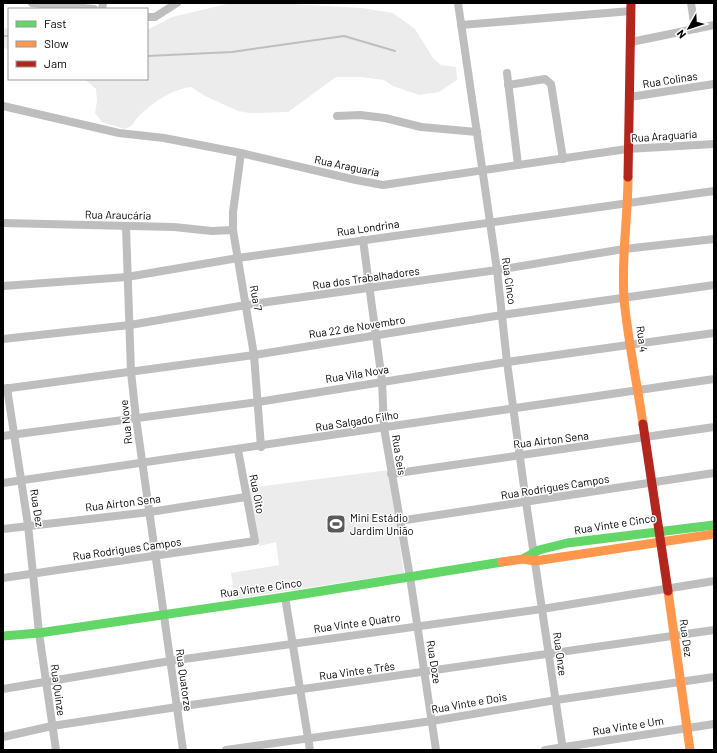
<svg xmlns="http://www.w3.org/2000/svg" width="717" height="753" font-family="Barlow,sans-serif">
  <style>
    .green { fill: #ececec }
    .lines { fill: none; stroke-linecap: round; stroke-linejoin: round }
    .stream { stroke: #bfbfbf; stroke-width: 2 }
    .street { stroke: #bebebe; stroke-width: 8 }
    .fast { stroke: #63d668; stroke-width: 9 }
    .slow { stroke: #ff974d; stroke-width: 9 }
    .jam { stroke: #b3261e; stroke-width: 9 }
    .labels { text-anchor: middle; stroke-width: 3; stroke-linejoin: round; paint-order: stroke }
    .street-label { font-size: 11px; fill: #000; stroke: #fff }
    .poi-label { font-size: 11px; fill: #000; stroke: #fff; text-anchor: start }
  </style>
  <rect width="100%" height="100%" fill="#fff"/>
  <g class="green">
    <path d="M 231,3 L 273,3 L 362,8 L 393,13 L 415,29 L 433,58 L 441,65 L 456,67 L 457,80 L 439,92 L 419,95 L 393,86 L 384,80 L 361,77 L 336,77 L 288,112 L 250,113 L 238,111 L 205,96 L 191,87 C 173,89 153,102 140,115 C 132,122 137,124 125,129 L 102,122 L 95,113 L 97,101 L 96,89 L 84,79 L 147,79 L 147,30 L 172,17 Z"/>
    <path d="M 3,28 L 9,29 L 9,49 L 3,48 Z"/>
    <path d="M 389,470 L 404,573 L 235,599 L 231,573 L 279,565 L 276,542 L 259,546 L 249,488 Z"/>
  </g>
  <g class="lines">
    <g class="stream">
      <path d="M 3,36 L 9,36"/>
      <path d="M 147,56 L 232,52 L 344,36 L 395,51"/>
    </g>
    <g class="street">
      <path d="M 32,3 L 94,9"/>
      <path d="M 458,3 L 497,270 L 507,362 L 526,502 L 563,750"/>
      <path d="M 691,3 L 695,29"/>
      <path d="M 102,9 L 103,3"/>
      <path d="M 147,17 L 155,17 L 177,3"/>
      <path d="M 461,25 L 631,11"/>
      <path d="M 631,42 L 714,25"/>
      <path d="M 507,73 L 518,165"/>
      <path d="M 508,85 L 545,79 L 551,84 L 563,159"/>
      <path d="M 630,97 L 714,84"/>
      <path d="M 3,106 L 119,133 L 164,138 L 241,153 L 356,180 L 383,185 L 627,149 L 714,144"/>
      <path d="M 337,116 L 360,115 L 385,118 L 421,127 L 477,132"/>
      <path d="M 241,153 L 233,212 L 233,230 L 254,355 L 261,447"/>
      <path d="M 3,223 L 174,227 L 212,231 L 233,230"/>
      <path d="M 126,227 L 131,372 L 136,418 L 183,750"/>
      <path d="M 363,240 L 382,381 L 384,428 L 410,577 L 436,750"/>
      <path d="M 3,286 L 127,277 L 238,258 L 714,191"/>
      <path d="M 3,339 L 130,325 L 246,305 L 497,270 L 624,249 L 714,239"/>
      <path d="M 7,388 L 28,525 L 39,633 L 56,750"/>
      <path d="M 3,389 L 254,355 L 502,315 L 714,285"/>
      <path d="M 3,436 L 258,402 L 507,362 L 714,333"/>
      <path d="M 391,474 L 714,427"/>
      <path d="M 3,483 L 714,379"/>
      <path d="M 399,521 L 714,473"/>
      <path d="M 3,529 L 150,512 L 246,497"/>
      <path d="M 3,578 L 255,541 L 238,450"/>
      <path d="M 285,597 L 310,750"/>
      <path d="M 3,689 L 170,661 L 542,609 L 714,581"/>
      <path d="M 3,737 L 52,726 L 177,707 L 714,630"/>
      <path d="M 226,750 L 432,721 L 556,700 L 714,677"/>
      <path d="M 545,750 L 714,724"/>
    </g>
    <g class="fast">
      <path d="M 523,559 L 539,550 L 567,543 L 714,525"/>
      <path d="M 3,636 L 39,633 L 285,597 L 502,562"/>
    </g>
    <g class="slow">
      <path d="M 628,177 C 628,218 621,259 624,299 C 628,341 637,383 643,424"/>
      <path d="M 502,562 L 523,559 L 535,561 L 714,534"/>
      <path d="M 668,591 L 690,750"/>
    </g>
    <g class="jam">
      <path d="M 628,177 L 631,3"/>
      <path d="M 643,424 L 668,591"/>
    </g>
  </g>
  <defs>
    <symbol id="stadium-square" viewBox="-11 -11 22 22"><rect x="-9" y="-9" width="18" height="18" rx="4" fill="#595959" stroke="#fff"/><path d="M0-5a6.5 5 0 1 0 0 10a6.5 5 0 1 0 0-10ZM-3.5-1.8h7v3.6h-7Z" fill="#fff"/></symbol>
  </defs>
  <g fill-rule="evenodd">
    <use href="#stadium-square" x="325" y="513" width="22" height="22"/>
  </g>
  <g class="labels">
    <g class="street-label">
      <text transform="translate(670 80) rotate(-9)" y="4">Rua Colinas</text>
      <text transform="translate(664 136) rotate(-4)" y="4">Rua Araguaría</text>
      <text transform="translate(347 166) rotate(12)" y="4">Rua Araguaría</text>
      <text transform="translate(118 215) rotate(1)" y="4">Rua Araucária</text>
      <text transform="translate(368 228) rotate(-8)" y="4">Rua Londrina</text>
      <text transform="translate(366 278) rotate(-8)" y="4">Rua dos Trabalhadores</text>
      <text transform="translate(509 281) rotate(82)" y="4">Rua Cinco</text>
      <text transform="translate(256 298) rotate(80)" y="4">Rua 7</text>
      <text transform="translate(357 327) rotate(-9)" y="4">Rua 22 de Novembro</text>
      <text transform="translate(642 339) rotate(82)" y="4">Rua 4</text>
      <text transform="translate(357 374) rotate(-9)" y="4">Rua Vila Nova</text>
      <text transform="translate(357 421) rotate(-9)" y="4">Rua Salgado Filho</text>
      <text transform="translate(126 422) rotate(-96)" y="4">Rua Nove</text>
      <text transform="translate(551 440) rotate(-7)" y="4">Rua Airton Sena</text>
      <text transform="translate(399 455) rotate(81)" y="4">Rua Seis</text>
      <text transform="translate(555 487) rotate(-9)" y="4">Rua Rodrigues Campos</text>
      <text transform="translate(257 494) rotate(79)" y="4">Rua Oito</text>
      <text transform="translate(123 503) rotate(-7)" y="4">Rua Airton Sena</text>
      <text transform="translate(37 508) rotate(81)" y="4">Rua Dez</text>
      <text transform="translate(615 524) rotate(-9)" y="4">Rua Vinte e Cinco</text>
      <text transform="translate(127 549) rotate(-8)" y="4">Rua Rodrigues Campos</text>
      <text transform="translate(261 588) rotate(-8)" y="4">Rua Vinte e Cinco</text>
      <text transform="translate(357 623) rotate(-8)" y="4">Rua Vinte e Quatro</text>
      <text transform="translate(686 638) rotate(82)" y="4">Rua Dez</text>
      <text transform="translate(560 654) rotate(82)" y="4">Rua Onze</text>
      <text transform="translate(434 662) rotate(81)" y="4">Rua Doze</text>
      <text transform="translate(357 671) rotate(-8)" y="4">Rua Vinte e Três</text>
      <text transform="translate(184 680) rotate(82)" y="4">Rua Quatorze</text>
      <text transform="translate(58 690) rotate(82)" y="4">Rua Quinze</text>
      <text transform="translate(469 703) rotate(-10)" y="4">Rua Vinte e Dois</text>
      <text transform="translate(628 726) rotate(-9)" y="4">Rua Vinte e Um</text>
    </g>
    <g class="poi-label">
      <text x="350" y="522">Mini Estádio<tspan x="350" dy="13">Jardim União</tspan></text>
    </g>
  </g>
  <rect width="717" height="753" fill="none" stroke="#000000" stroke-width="8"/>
  <rect x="8" y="8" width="140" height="72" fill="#ffffff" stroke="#999999"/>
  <rect x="16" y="21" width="20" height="6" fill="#63d668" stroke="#999999"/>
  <text x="44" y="28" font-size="12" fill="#000000">Fast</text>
  <rect x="16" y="41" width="20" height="6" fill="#ff974d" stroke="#999999"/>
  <text x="44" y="48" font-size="12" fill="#000000">Slow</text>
  <rect x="16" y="61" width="20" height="6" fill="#b3261e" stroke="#999999"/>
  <text x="44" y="68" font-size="12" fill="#000000">Jam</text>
  <g transform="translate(689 28) rotate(231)" stroke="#ffffff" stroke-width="3" paint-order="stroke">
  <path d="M0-3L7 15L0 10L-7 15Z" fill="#000000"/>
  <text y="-6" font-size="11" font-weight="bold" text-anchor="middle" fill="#000000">N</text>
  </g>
</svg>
